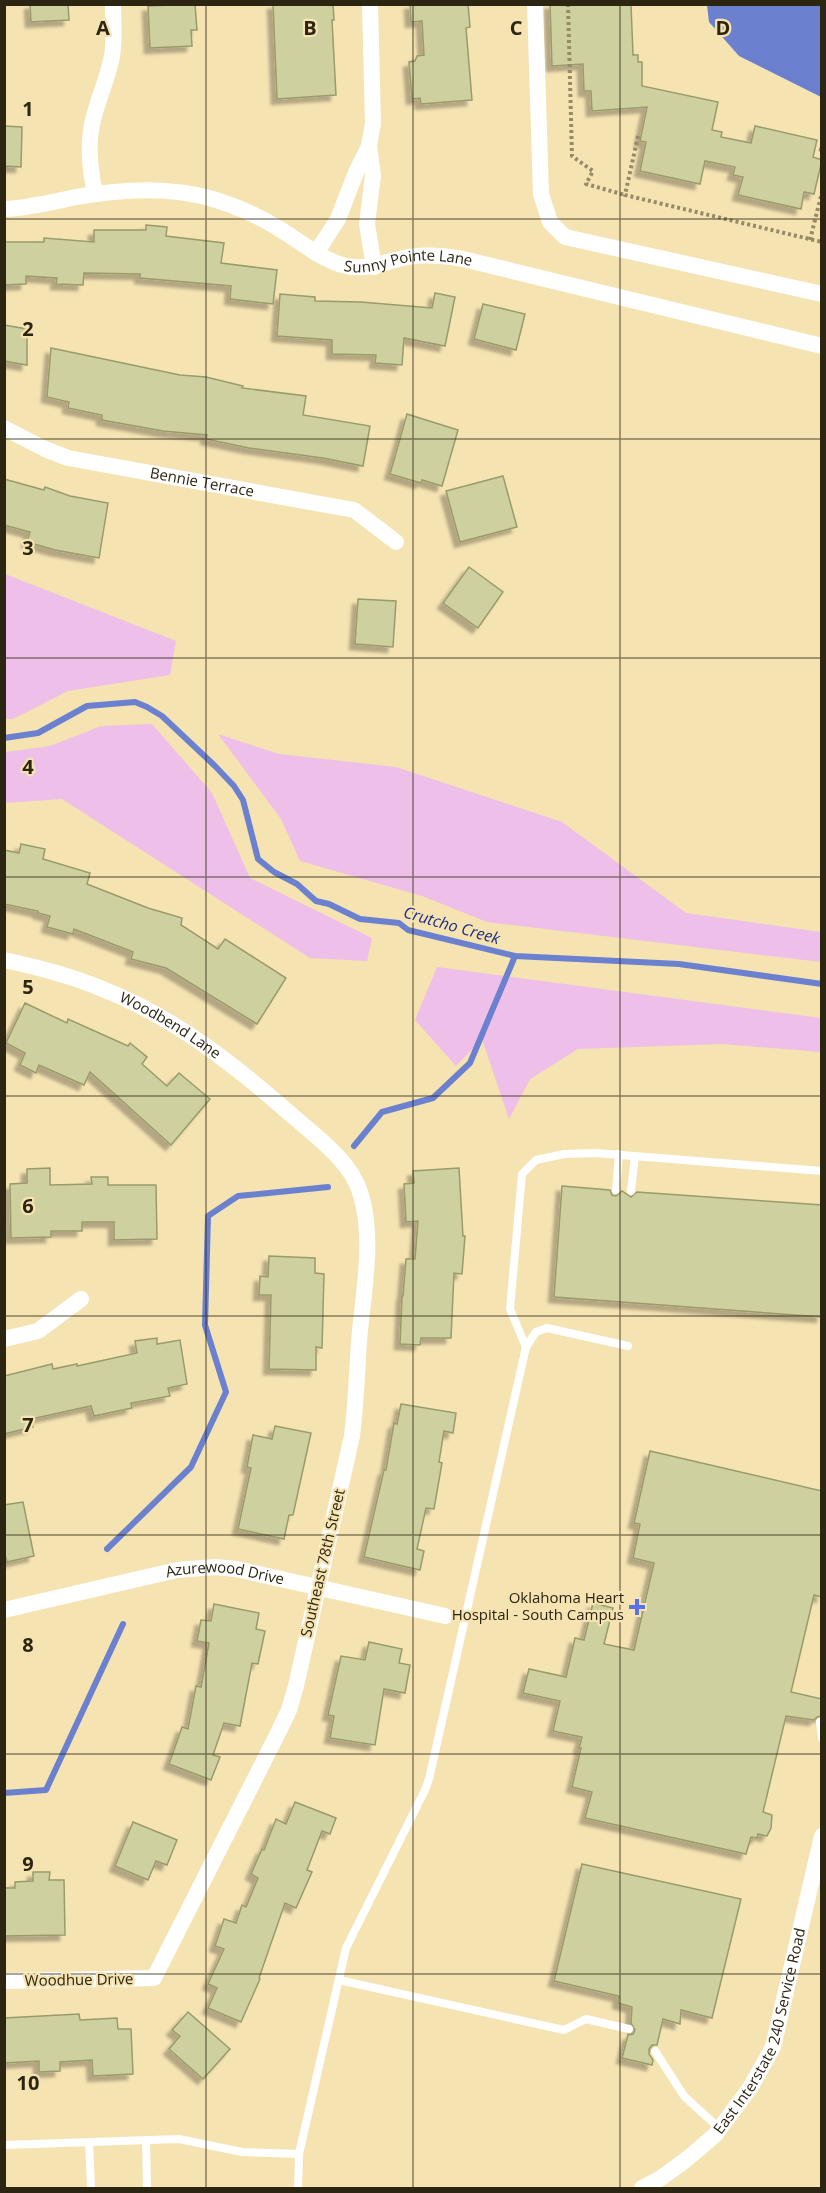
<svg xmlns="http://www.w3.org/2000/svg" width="826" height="2193" font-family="'Open Sans',sans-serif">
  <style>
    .green { fill: #eebfe8 }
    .water { fill: #6b81cf }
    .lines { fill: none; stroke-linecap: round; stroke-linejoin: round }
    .stream { stroke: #6b81cf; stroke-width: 6 }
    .building { fill: #ced19f; stroke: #999b6b; stroke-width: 1.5; filter: url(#shadow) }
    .path { stroke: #978a67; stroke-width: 4; stroke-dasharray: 3 3; stroke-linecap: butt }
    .service { stroke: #fff; stroke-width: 8 }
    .minor { stroke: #fff; stroke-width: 16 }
    .grid { fill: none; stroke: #2c2512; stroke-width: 1.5; stroke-opacity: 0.55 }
    .poi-dot { fill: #5873e9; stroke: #f5e3b2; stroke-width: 2 }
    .labels { text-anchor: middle; stroke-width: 4.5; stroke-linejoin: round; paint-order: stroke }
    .street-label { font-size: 15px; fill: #2c2512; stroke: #f5e3b2 }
    .poi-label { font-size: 15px; fill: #2c2512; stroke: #f5e3b2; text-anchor: end }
    .water-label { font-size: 16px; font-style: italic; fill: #1f2b86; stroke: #f5e3b2 }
    .grid-label { font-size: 20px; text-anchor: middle; font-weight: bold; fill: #2c2512; stroke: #f5e3b2; stroke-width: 4.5; stroke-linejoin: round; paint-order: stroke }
  </style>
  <defs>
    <filter id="shadow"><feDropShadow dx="-5.5" dy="5.5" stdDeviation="1.5" flood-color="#0004"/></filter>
  </defs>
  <rect width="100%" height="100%" fill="#f5e3b2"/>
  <g class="green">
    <path d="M 5,574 L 176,641 L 170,675 L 68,691 L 13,719 L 5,719 Z"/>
    <path d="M 152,724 L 212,793 L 250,878 L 372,938 L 367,961 L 310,958 L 62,799 L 5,803 L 5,752 L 50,746 L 101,726 Z"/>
    <path d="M 218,734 L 279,754 L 396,767 L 562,822 L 686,913 L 821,932 L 821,962 L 487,922 L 422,896 L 300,861 L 281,819 Z"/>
    <path d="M 437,967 L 821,1018 L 821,1052 L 722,1044 L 578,1049 L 530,1079 L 509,1119 L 482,1039 L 456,1066 L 415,1020 Z"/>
  </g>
  <path class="water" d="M 707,5 L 821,5 L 821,97 L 739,56 L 709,22 Z"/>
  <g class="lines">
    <g class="stream">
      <path d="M 4,738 L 38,733 L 87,706 L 135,702 L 147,707 L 162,716 L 215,766 L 234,786 L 243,800 L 258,859 L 274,872 L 297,884 L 316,901 L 329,904 L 360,919 L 399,923 L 408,930 L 515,956 L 679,964 L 822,984"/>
      <path d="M 354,1146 L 382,1112 L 433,1098 L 470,1063 L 515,956"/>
      <path d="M 107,1549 L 191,1467 L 226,1392 L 205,1325 L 208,1216 L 238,1196 L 328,1187"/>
      <path d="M 4,1793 L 46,1790 L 123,1624"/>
    </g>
  </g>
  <g class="building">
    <path d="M 30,4 L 68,4 L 69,20 L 31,22 Z"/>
    <path d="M 195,4 L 197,30 L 191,30 L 192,46 L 150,48 L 148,6 Z"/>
    <path d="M 273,4 L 333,4 L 334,20 L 332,20 L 336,95 L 277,99 Z"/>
    <path d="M 410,4 L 468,4 L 470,27 L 466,28 L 472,100 L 421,104 L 420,98 L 412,99 L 409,62 L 415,61 L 417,56 L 424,55 L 422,21 L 411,22 Z"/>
    <path d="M 550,4 L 631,4 L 633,55 L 638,55 L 638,62 L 642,62 L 642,86 L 718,102 L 712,130 L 722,132 L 721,137 L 751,143 L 755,126 L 817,140 L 813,157 L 822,160 L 814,194 L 804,192 L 801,209 L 738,195 L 743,177 L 733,175 L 735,167 L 705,161 L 700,184 L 640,171 L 646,142 L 640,141 L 647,107 L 592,111 L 591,91 L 584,91 L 583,64 L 552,66 Z"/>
    <path d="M 4,126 L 22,127 L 21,167 L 4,166 Z"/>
    <path d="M 146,225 L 167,227 L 166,236 L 224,243 L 221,263 L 277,270 L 273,304 L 230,299 L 231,286 L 140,278 L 140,274 L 84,273 L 83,285 L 56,284 L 57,278 L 26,276 L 26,284 L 4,285 L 4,242 L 44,242 L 44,238 L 94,242 L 94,230 L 146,230 Z"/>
    <path d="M 435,293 L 455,297 L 445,346 L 404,338 L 402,365 L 375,363 L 376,355 L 332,354 L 332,340 L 277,336 L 280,294 L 315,297 L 315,301 L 361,302 L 432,308 Z"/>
    <path d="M 483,304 L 525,314 L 516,350 L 474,339 Z"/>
    <path d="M 4,325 L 27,329 L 27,365 L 4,361 Z"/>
    <path d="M 51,348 L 180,375 L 206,377 L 243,386 L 242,388 L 306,396 L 303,415 L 370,426 L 363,466 L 323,458 L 249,448 L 206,439 L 207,435 L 163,431 L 102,420 L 102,415 L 68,408 L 69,402 L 47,397 Z"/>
    <path d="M 407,414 L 458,430 L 442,486 L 422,480 L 421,483 L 390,474 Z"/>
    <path d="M 503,476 L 517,527 L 460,542 L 446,491 Z"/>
    <path d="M 4,479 L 44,490 L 45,487 L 70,496 L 108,503 L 99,558 L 55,550 L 27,542 L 30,532 L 4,525 Z"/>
    <path d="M 469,567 L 503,592 L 478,628 L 443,603 Z"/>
    <path d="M 358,599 L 396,601 L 393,647 L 355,644 Z"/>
    <path d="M 21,844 L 45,849 L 43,859 L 90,873 L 87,884 L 148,908 L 182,918 L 181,925 L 218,949 L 225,939 L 286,978 L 257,1024 L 166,968 L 131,959 L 133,952 L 74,929 L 73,934 L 47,927 L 50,916 L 38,913 L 38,911 L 4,904 L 4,850 L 19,853 Z"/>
    <path d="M 25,1003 L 67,1023 L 68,1019 L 128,1046 L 130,1043 L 147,1057 L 142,1064 L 167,1086 L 179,1073 L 210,1099 L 171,1145 L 90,1072 L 84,1085 L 39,1065 L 36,1073 L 20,1065 L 25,1053 L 6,1043 Z"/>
    <path d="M 50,1168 L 50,1185 L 92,1184 L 91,1177 L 108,1177 L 108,1185 L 156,1185 L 157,1239 L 114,1240 L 114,1222 L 82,1222 L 82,1231 L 51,1231 L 51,1237 L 11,1238 L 10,1184 L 27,1183 L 27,1169 Z"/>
    <path d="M 459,1168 L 463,1236 L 465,1236 L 462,1274 L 454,1273 L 451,1338 L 421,1338 L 420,1345 L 400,1344 L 402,1296 L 403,1296 L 406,1259 L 415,1259 L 418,1221 L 406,1222 L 404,1184 L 414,1183 L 413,1171 Z"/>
    <path d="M 562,1186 L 610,1190 L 612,1195 L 616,1196 L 622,1191 L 631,1197 L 637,1192 L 822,1205 L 822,1317 L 554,1297 Z"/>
    <path d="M 269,1256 L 315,1258 L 315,1273 L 324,1274 L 322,1348 L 316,1347 L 316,1370 L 269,1369 L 271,1295 L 259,1295 L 260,1276 L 268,1277 Z"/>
    <path d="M 157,1338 L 157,1344 L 180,1340 L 187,1384 L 168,1388 L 170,1396 L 131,1403 L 132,1408 L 94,1416 L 91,1406 L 31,1419 L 33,1427 L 4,1434 L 4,1376 L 52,1364 L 53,1369 L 77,1364 L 77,1366 L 137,1353 L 135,1341 Z"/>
    <path d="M 401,1404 L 456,1413 L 453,1433 L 444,1431 L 439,1462 L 442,1463 L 434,1509 L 426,1508 L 417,1549 L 424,1551 L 420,1570 L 364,1557 L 384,1470 L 386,1470 L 394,1423 L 397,1424 Z"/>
    <path d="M 275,1426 L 311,1433 L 293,1515 L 289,1515 L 284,1539 L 238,1529 L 251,1468 L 247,1467 L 253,1435 L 272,1439 Z"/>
    <path d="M 650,1451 L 822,1491 L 822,1597 L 814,1595 L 791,1692 L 822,1699 L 822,1716 L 817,1717 L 814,1720 L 786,1716 L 763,1812 L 772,1815 L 771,1828 L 767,1836 L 758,1834 L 757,1838 L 751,1837 L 746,1854 L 585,1818 L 592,1792 L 572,1787 L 581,1748 L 579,1748 L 582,1737 L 553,1731 L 560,1701 L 523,1693 L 529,1669 L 566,1677 L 575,1638 L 584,1640 L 593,1603 L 613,1608 L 604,1644 L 634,1650 L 654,1563 L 633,1558 L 640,1524 L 634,1523 Z"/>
    <path d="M 23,1502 L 34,1556 L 7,1562 L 4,1551 L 4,1505 Z"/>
    <path d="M 214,1604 L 259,1613 L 256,1629 L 265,1631 L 258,1664 L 252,1663 L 240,1726 L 224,1723 L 213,1755 L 220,1757 L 211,1780 L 169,1764 L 182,1727 L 188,1729 L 196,1686 L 201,1687 L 209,1643 L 197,1641 L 201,1620 L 211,1621 Z"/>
    <path d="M 369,1642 L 402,1649 L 399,1663 L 410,1665 L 405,1693 L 384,1689 L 375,1745 L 330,1738 L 334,1716 L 328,1715 L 341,1656 L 365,1660 Z"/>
    <path d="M 295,1802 L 336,1818 L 330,1834 L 322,1831 L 307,1870 L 312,1872 L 296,1908 L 285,1903 L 259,1978 L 260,1979 L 241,2022 L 208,2008 L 217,1988 L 208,1984 L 224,1949 L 215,1946 L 224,1919 L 236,1923 L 242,1905 L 246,1907 L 258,1878 L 251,1874 L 262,1849 L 264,1850 L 276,1819 L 286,1824 Z"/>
    <path d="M 133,1822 L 177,1840 L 167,1865 L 156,1861 L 148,1880 L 115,1866 Z"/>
    <path d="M 582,1864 L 741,1899 L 712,2018 L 681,2010 L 680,2024 L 663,2019 L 657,2045 L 652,2045 L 649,2049 L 649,2054 L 653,2060 L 652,2065 L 622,2058 L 628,2035 L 633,2034 L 635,2030 L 631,2023 L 632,2007 L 618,2003 L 619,1996 L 554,1981 Z"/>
    <path d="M 33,1872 L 50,1872 L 49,1880 L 64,1880 L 65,1935 L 4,1936 L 4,1888 L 15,1888 L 15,1882 L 33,1881 Z"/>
    <path d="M 188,2012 L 230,2049 L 203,2079 L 169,2049 L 180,2036 L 172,2030 Z"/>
    <path d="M 79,2014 L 80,2020 L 117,2018 L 118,2029 L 131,2029 L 133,2074 L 93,2076 L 92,2060 L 60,2062 L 60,2071 L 39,2072 L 39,2061 L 4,2063 L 4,2018 Z"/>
  </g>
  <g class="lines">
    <g class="path">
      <path d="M 568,4 L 572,156 L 593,171 L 586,184 L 625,195"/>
      <path d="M 638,136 L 625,195 L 822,242"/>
      <path d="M 819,149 L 822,150"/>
      <path d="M 810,240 L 822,192"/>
    </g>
    <g class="service">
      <path d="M 616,1190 L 619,1154"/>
      <path d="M 631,1191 L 635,1156"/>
      <path d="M 526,1347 L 510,1309 L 522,1174 L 536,1160 L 564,1154 L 596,1153 L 822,1171"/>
      <path d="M 820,1722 L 822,1738"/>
      <path d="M 339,1980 L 564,2030 L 586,2019 L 629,2029"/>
      <path d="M 655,2051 L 684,2096 L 720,2129"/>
      <path d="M 146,2140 L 147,2188"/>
      <path d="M 89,2142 L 91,2188"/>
      <path d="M 4,2145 L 179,2139 L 242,2152 L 299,2154"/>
      <path d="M 298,2188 L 299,2154 L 346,1948 L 425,1790 L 429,1779 L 526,1347 L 536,1332 L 547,1328 L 628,1346"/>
    </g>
    <g class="minor">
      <path d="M 370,4 L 373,123 L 369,146 L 373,175 L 367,224 L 374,267"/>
      <path d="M 535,4 L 541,194 L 550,222 L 565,237 L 822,294"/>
      <path d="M 95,194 C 90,169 87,145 93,120 C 98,98 108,78 112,56 C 115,39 113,21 113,4"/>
      <path id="s1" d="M 4,209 C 29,208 52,202 76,197 C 123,189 171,186 216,200 C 238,207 259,216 278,228 C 300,241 321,260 346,266 C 368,271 386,261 408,257 C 426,254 445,256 463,259 L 822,346"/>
      <path d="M 316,253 L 338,219 L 357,170 L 369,146"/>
      <path id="s2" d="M 4,428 L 45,449 L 68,458 L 354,510 L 396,542"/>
      <path id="s3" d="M 4,960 C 37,967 69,975 100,988 C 175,1017 236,1066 295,1118 C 319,1139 350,1161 360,1192 C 375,1237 363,1294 359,1341 C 357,1373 356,1404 352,1436 L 296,1686 L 289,1710 L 279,1731 L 154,1978 L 4,1981"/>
      <path d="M 4,1339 L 38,1331 L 81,1299"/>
      <path id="s4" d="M 4,1610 L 177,1570 L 215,1567 L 236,1569 L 445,1616"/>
      <path id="s5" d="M 642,2188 L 661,2178 L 687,2159 L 715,2135 L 750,2088 L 773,2047 L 822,1836"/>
    </g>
  </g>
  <path class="grid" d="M 206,4 L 206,2188M 413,4 L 413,2188M 620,4 L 620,2188M 4,219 L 822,219M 4,439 L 822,439M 4,658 L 822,658M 4,877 L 822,877M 4,1096 L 822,1096M 4,1316 L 822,1316M 4,1535 L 822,1535M 4,1754 L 822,1754M 4,1974 L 822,1974"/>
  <path class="poi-dot" d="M634 1598h6v6h6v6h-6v6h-6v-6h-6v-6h6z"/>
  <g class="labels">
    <g class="street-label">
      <text dy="5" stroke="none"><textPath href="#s1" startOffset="424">Sunny Pointe Lane</textPath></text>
      <text dy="5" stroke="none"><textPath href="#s2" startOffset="207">Bennie Terrace</textPath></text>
      <text dy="5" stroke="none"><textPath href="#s3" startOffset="180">Woodbend Lane</textPath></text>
      <text transform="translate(323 1563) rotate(-77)" y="5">Southeast 78th Street</text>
      <text dy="5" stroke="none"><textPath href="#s4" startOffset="226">Azurewood Drive</textPath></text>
      <text transform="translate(79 1980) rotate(-1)" y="5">Woodhue Drive</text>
      <text dy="5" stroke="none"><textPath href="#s5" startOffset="206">East Interstate 240 Service Road</textPath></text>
    </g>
    <g class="poi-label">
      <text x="624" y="1603">Oklahoma Heart<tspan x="624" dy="17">Hospital - South Campus</tspan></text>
    </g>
    <g class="water-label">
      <text transform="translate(452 925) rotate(16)" y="6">Crutcho Creek</text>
    </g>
  </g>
  <g class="grid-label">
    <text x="103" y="35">A</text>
    <text x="310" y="35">B</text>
    <text x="516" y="35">C</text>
    <text x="723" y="35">D</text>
    <text x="28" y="116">1</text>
    <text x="28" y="336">2</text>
    <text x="28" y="555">3</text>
    <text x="28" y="774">4</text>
    <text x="28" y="994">5</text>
    <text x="28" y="1213">6</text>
    <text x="28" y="1432">7</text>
    <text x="28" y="1652">8</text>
    <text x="28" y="1871">9</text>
    <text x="28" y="2090">10</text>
  </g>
  <rect width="826" height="2193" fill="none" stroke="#2c2512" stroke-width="12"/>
</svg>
